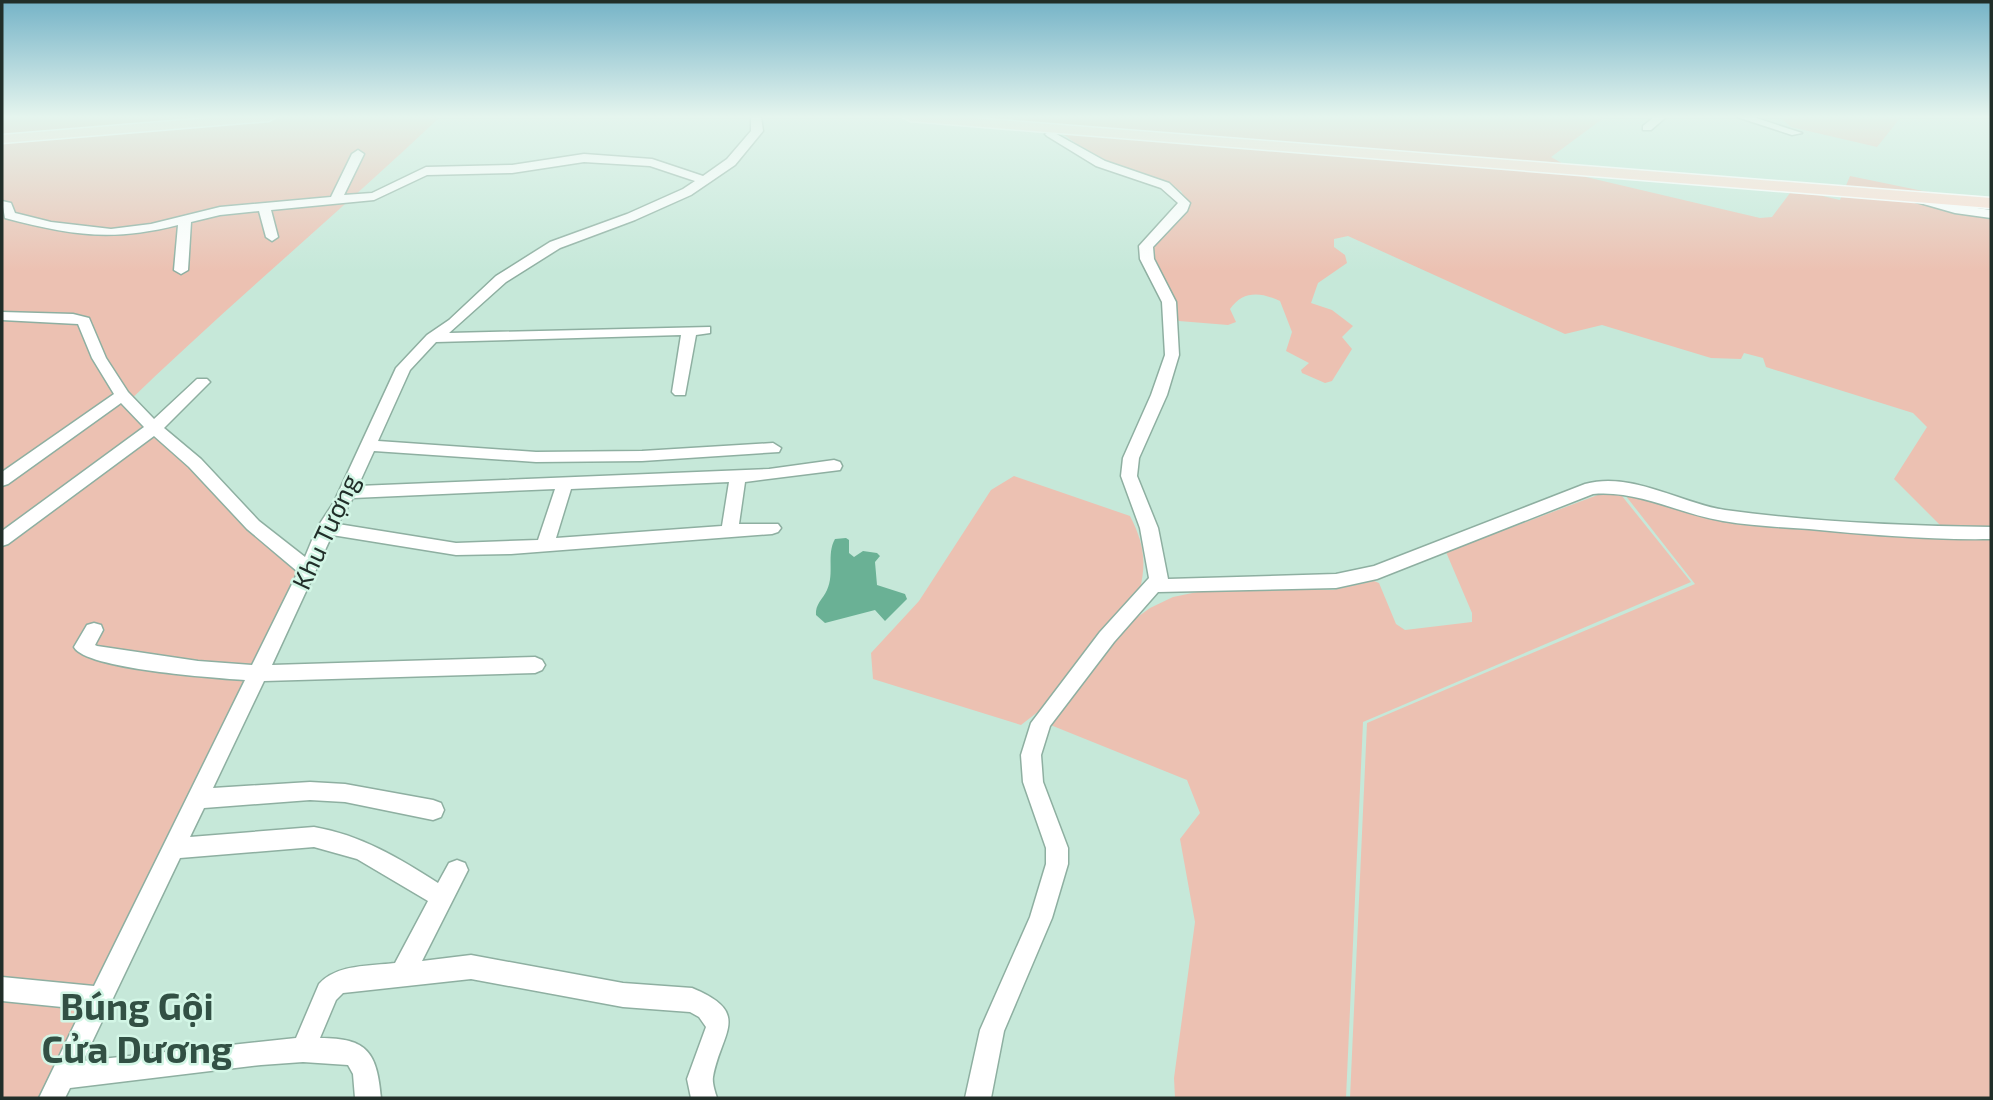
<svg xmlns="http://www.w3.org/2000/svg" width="1993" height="1100" font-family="'Exo 2',sans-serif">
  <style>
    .green { fill: #ecc1b2 }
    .water { fill: #6ab195 }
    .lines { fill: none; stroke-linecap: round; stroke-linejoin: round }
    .minor-casing { stroke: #8eafa1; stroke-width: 3 }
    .major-casing { stroke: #fff; stroke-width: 3 }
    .minor { fill: #fff; fill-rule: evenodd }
    .major { fill: #fedfd3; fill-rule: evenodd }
    .labels { text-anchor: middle; stroke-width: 5; stroke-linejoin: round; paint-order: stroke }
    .street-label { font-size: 26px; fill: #212e29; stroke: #d3f6e6 }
    .near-quarter-label { font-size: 37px; font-weight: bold; fill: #325044; stroke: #d3f6e6 }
  </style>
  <rect width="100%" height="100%" fill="#c6e8d9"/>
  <g class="green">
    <path d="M 2,117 L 440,117 C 336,215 226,307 123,407 L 173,448 L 299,574 L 42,1098 L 2,1098 Z"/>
    <path d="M 936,117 L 1605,117 L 1551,157 L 1586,177 L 1760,218 L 1772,217 L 1790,193 L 1818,195 L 1840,200 L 1850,176 L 1991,205 L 1991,526 L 1942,527 L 1894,479 L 1927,427 L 1913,413 L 1766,367 L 1763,358 L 1744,353 L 1741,359 L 1711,358 L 1602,325 L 1565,334 L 1348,236 L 1334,239 L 1334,247 L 1345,255 L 1347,263 L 1318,283 L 1311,303 L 1332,310 L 1353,326 L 1342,337 L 1352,349 L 1332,381 L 1325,383 L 1302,373 L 1301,370 L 1309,363 L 1286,351 L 1292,332 L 1280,301 C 1261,292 1243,290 1230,309 L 1236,322 L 1228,325 L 1179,321 L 1175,318 L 1149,258 L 1150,246 L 1189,207 L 1181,191 L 1155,178 L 1097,160 L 1066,136 L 1055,131 Z"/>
    <path d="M 1788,117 L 1901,117 L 1877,147 L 1791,127 L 1782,119 Z"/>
    <path d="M 1014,476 L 1130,516 C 1143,541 1147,561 1140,589 L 1039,711 L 1021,725 L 873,679 L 871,653 L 919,601 L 991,490 Z"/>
    <path d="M 1618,486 L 1733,517 L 1991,539 L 1991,1098 L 1350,1098 L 1367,723 L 1695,584 Z"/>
    <path d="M 1611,490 L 1618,491 L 1691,582 L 1363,722 L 1346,1098 L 1175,1098 L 1174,1078 L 1195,922 L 1180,839 L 1200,813 L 1187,780 L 1048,724 L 1132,621 L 1150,608 L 1173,597 L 1207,590 L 1258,587 L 1333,590 L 1374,581 L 1379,583 L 1396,624 L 1405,630 L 1472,622 L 1472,613 L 1446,552 Z"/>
  </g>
  <path class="water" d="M 846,538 L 849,540 L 849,553 L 854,557 L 863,551 L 877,553 L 880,556 L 875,562 L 877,585 L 905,594 L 907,599 L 885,621 L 875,610 L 825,623 L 816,615 C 815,604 823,599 827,590 C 835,573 826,555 835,539 Z"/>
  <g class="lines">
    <defs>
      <g id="minor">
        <path d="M 751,117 L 761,117 L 763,131 L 735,165 L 691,195 L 635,220 L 560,248 L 506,282 L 449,333 L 710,327 L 710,333 L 696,335 L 685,395 L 675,395 L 672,392 L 681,335 L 436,342 L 410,370 L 378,441 L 536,452 L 642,451 L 773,443 L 781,448 L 779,452 L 642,461 L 536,462 L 374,451 L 358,486 L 769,469 L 834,460 L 840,462 L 842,466 L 840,470 L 745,482 L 739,524 L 778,524 L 781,528 L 778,532 L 772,534 L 511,554 L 456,555 L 332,535 L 272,665 L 535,657 L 542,660 L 545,665 L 542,670 L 535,673 L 264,681 L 213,788 L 310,782 L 345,784 L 433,800 L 441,803 L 444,810 L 441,817 L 433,820 L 345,802 L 310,800 L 204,808 L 190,837 L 314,827 C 361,835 399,858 438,883 L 449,863 L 457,860 L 465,863 L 468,870 L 422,961 L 471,955 L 623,983 L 692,988 C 753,1013 721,1032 713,1077 C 712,1083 715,1092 717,1098 L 691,1098 L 687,1079 L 706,1027 L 699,1017 L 690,1012 L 623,1007 L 471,979 L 343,993 L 336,1000 L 320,1038 C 368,1038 377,1053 381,1098 L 355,1098 L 353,1074 L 348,1065 L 303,1062 L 261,1065 L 70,1088 L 65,1098 L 39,1098 L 82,1009 L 2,1001 L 2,977 L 94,986 L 245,680 C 216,678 85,669 74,647 L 87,625 L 94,623 L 101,625 L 103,630 L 95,645 L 97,646 L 198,661 L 252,665 L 298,572 L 247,529 L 189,467 L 154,436 L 8,544 L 2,546 L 2,531 L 144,427 L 121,403 L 8,484 L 2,486 L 2,472 L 114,394 L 92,358 L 78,324 L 2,320 L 2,312 L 73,314 L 89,318 L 106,358 L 128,392 L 154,419 L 197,379 L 207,379 L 210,382 L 164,428 L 201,459 L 259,521 L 305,557 L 317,528 L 334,502 L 396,368 L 427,335 L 449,320 L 496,276 L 550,242 L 627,214 L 683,189 L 695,181 L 650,166 L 584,162 L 512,173 L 427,175 L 374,200 L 271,210 L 278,237 L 272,241 L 266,237 L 259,211 L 220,215 L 191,222 L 188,270 L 181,274 L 174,270 L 178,225 C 111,242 70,235 5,218 L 2,201 L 11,203 L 15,213 L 51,222 L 111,229 L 151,224 L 220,207 L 331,197 L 352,154 L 358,150 L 364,154 L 344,195 L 372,193 L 426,167 L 512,165 L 584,154 L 652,159 L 703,176 L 727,159 L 751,131 ZM 729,482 L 722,526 L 556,538 L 571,489 ZM 555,489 L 538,540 L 456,543 L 338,524 L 353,498 ZM 314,847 L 357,859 L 428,901 L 395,963 C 371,966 336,964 319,984 L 296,1038 L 83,1061 L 180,858 Z"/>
        <path d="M 1654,117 L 1666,117 L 1651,130 L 1643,130 L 1643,126 Z"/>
        <path d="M 1737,117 L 1753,117 L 1802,133 L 1792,135 Z"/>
        <path d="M 1051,131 L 1105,161 L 1169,183 L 1190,203 L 1187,211 L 1153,247 L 1154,259 L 1176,302 L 1179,355 L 1167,395 L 1139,458 L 1137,476 L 1158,528 L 1168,579 L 1336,574 L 1374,566 L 1585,484 C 1631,471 1680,503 1725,510 C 1812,522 1903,526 1991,527 L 1991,539 C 1930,540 1870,535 1809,529 C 1780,527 1752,526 1723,521 C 1679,514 1639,490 1593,494 L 1377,579 L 1336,588 L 1158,592 L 1114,642 L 1050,726 L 1041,755 L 1043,782 L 1068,848 L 1068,864 L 1052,918 L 1004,1031 L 991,1098 L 965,1098 L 980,1030 L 1030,917 L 1046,864 L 1046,848 L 1023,782 L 1021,755 L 1031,723 L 1100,632 L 1149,578 L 1140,528 L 1121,476 L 1123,458 L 1151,395 L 1165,355 L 1162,302 L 1140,259 L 1139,246 L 1178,203 L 1161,188 L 1096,166 L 1047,136 L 1045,134 Z"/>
        <path d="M 1910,192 L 1956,205 L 1991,210 L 1991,218 L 1955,213 L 1906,199 L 1904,196 Z"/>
      </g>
      <g id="major">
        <path d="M 221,117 L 276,117 L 269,121 L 2,143 L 2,135 Z"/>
        <path d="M 903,117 L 960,117 L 1991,198 L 1991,208 L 910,121 Z"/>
      </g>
    </defs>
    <use href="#minor" class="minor-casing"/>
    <use href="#major" class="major-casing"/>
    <use href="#minor" class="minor"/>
    <use href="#major" class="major"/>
  </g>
  <linearGradient id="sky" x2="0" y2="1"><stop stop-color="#75b3c7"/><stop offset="0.43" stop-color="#e5f5ee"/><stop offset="1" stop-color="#e5f5ee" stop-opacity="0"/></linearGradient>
  <rect width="1993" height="271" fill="url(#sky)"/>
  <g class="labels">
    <g class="street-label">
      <text transform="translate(326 532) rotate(-65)" y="9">Khu Tượng</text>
    </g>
    <g class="near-quarter-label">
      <text x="137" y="1020">Búng Gội<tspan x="137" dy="43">Cửa Dương</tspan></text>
    </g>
  </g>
  <rect width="1993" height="1100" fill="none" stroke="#212e29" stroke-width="7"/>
</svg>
